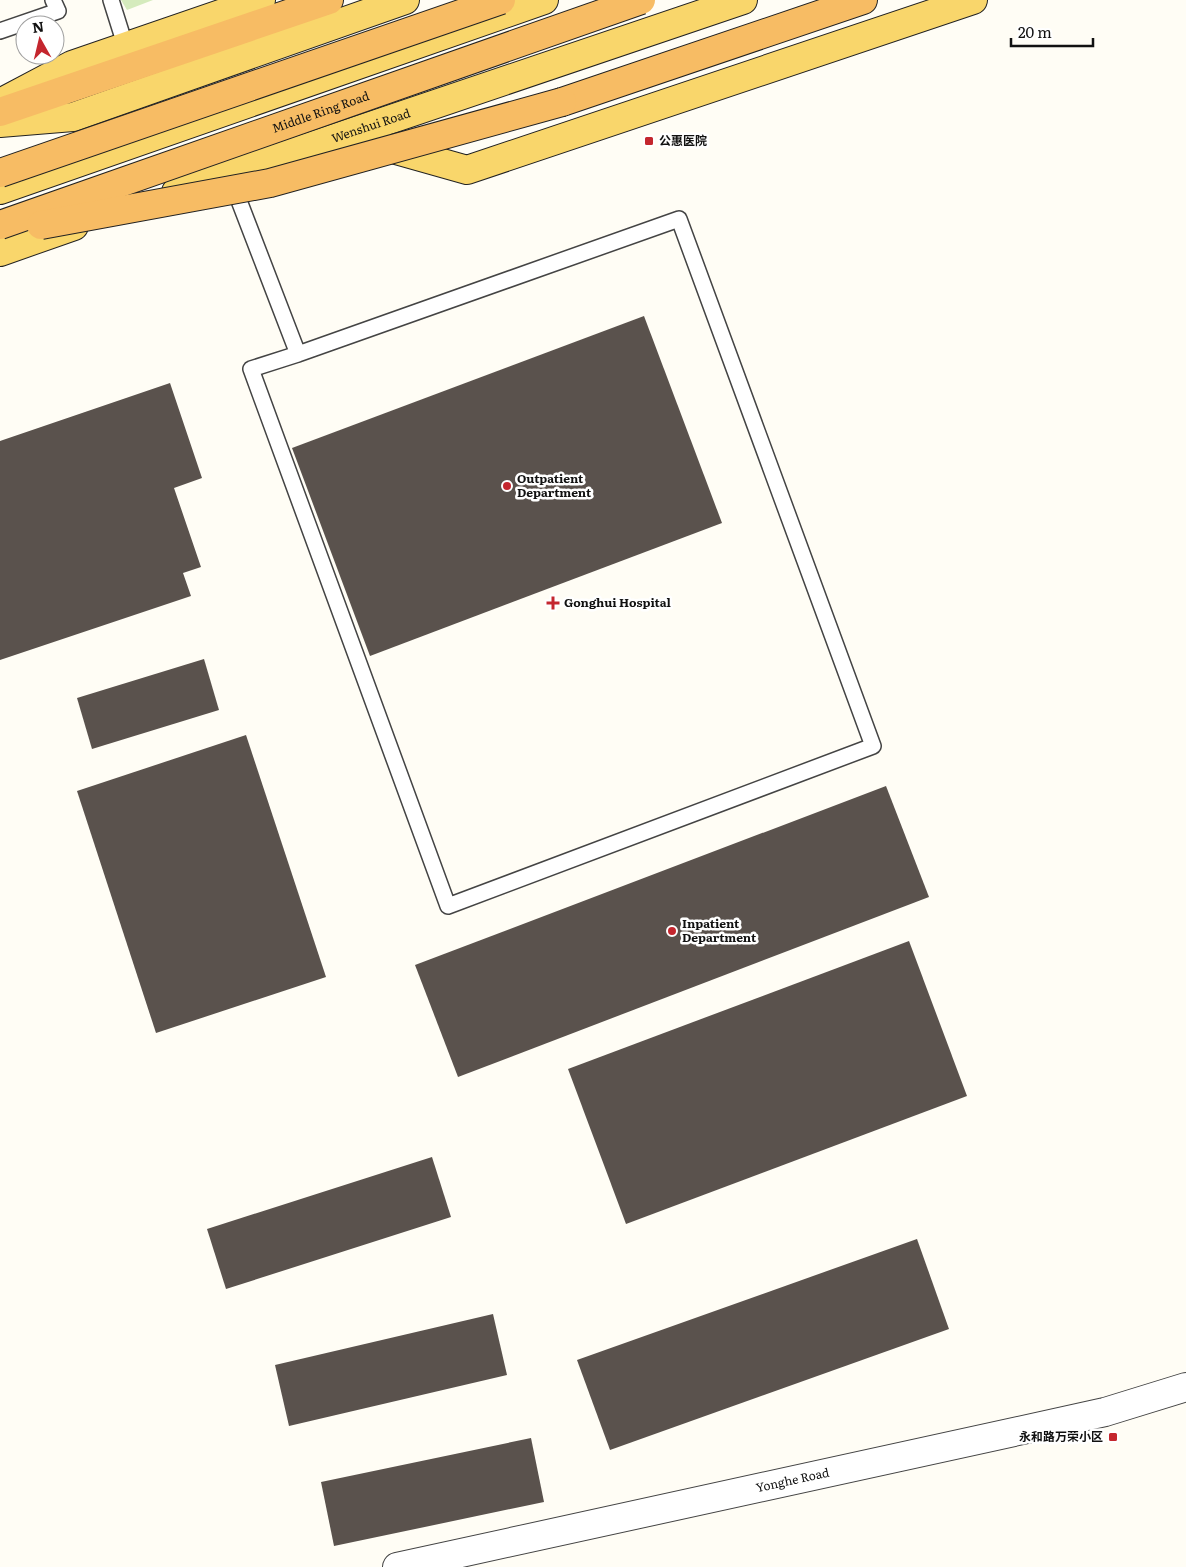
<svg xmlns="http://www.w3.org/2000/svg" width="1186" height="1567" font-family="Literata,'Noto Sans SC',serif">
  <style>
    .green { fill: #d5ebbd }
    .building { fill: #5a524d }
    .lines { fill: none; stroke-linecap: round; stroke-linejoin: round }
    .service-casing { stroke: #444; stroke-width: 18 }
    .tertiary-casing { stroke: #444; stroke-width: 30 }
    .primary-casing { stroke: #222; stroke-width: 30 }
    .trunk-casing { stroke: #222; stroke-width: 30 }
    .service { stroke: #fff; stroke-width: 15 }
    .tertiary { stroke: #fff; stroke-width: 28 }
    .primary { stroke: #f9d66b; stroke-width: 28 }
    .trunk { stroke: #f7bc64; stroke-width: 28 }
    .trunk-bridge-casing { stroke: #222; stroke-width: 30; stroke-linecap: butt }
    .trunk-bridge { stroke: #f7bc64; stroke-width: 28 }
    .poi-dot { fill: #c4262e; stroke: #fff; stroke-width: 2 }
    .labels { text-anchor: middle; stroke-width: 5; stroke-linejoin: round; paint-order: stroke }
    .street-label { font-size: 12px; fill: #111; stroke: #fff }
    .poi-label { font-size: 12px; font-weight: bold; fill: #111; stroke: #fff; text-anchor: start }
  </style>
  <rect width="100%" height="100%" fill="#fffdf5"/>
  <path class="green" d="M 121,0 L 153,0 L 127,10 Z"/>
  <g class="building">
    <path d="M 644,316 L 722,523 L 370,656 L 292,448 Z"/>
    <path d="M 170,383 L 202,478 L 174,488 L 201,567 L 183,573 L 191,596 L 0,660 L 0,441 Z"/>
    <path d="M 204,659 L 219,710 L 92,749 L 77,698 Z"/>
    <path d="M 246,735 L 326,977 L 156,1033 L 77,791 Z"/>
    <path d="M 886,786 L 929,897 L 458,1077 L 415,965 Z"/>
    <path d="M 909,941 L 967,1096 L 626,1224 L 568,1069 Z"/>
    <path d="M 432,1157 L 451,1217 L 226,1289 L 207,1229 Z"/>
    <path d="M 917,1239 L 949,1329 L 610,1450 L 577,1360 Z"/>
    <path d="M 493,1314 L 507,1375 L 289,1426 L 275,1365 Z"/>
    <path d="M 531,1438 L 544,1502 L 334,1546 L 321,1482 Z"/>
  </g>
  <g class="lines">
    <defs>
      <g id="service">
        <path d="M 111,0 L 122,35"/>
        <path d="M 0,31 L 58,11 L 53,0"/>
        <path d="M 233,185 L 298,354 L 679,219 L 873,746 L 448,906 L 251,369 L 298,354"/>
      </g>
      <g id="tertiary">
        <path id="s1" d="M 397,1567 L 1105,1412 L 1186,1387"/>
      </g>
      <g id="primary">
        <path d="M 0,103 L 72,65 L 261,0"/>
        <path d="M 0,123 L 73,117 L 405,0"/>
        <path d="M 382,146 L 467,170 L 973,0"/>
        <path d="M 0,190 L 544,0"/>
        <path id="s2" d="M 176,192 L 743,0"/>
        <path d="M 0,252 L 74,226"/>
      </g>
      <g id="trunk">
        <path d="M 562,102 L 863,0"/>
        <path d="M 0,112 L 329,0"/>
      </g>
    </defs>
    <use href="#service" class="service-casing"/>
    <use href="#tertiary" class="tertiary-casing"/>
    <use href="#primary" class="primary-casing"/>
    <use href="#trunk" class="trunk-casing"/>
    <use href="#service" class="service"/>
    <use href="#tertiary" class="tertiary"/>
    <use href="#primary" class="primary"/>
    <use href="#trunk" class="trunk"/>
    <defs>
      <g id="trunk-bridge">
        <path d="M 0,173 L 501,0"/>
        <path id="s3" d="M 0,225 L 641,0"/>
        <path d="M 41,225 L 270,183 L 562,102"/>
      </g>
    </defs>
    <use href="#trunk-bridge" class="trunk-bridge-casing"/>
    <use href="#trunk-bridge" class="trunk-bridge"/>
  </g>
  <g class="poi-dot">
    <rect x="644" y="136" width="10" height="10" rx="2.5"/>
    <circle cx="507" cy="486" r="5"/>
    <path d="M550.5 595.5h5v5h5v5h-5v5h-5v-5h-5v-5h5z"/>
    <circle cx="672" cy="931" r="5"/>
    <rect x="1108" y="1432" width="10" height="10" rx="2.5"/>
  </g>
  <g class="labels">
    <g class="street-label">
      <text dy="4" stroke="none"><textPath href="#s3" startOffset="340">Middle Ring Road</textPath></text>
      <text dy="4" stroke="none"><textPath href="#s2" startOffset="206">Wenshui Road</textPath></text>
      <text dy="4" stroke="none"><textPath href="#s1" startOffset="405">Yonghe Road</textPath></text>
    </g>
    <g class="poi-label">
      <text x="659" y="145">公惠医院</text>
      <text x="517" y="483">Outpatient<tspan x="517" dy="14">Department</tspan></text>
      <text x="564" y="607">Gonghui Hospital</text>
      <text x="682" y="928">Inpatient<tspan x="682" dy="14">Department</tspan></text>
      <text x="1103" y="1441" text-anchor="end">永和路万荣小区</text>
    </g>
  </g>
  <g transform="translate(40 40) rotate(352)"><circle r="24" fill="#ffffff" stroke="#a0a0a0"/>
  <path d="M0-4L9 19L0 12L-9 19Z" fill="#c4262e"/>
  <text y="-8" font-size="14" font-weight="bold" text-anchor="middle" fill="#111111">N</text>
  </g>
  <path d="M1011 38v8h82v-8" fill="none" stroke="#111111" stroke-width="2.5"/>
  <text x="1018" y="38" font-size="15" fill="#111111" stroke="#ffffff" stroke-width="4" paint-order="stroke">20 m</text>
</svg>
